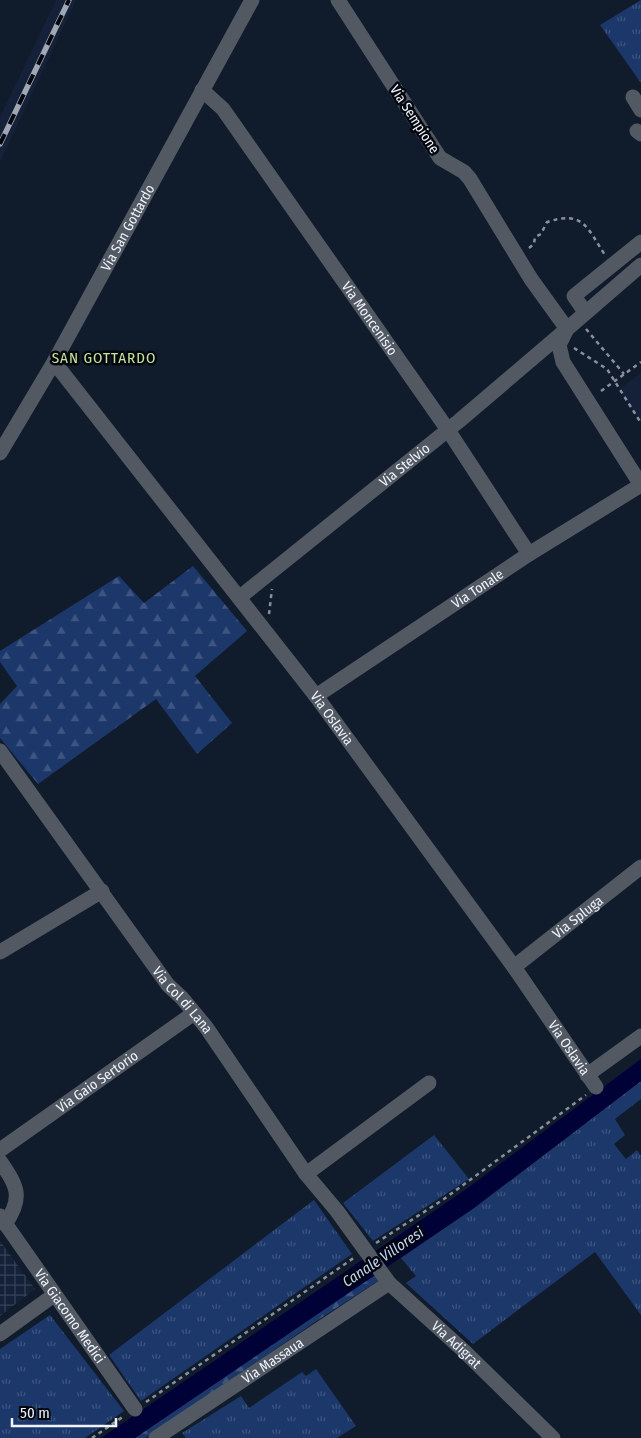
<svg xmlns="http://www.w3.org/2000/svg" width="641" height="1438" font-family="'Fira Sans Condensed',sans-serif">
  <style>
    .built { fill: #142138 }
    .industrial { fill: url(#industrial-grid) }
    .grass { fill: url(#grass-tufts) }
    .forest { fill: url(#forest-firs) }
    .water { fill: #000137 }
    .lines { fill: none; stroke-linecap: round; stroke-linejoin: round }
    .path { stroke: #88909d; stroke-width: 2.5; stroke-dasharray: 4 4; stroke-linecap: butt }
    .minor { stroke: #535962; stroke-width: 15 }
    .rail-casing { stroke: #9fa7b4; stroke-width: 5.5 }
    .rail { stroke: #03060d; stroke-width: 4; stroke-dasharray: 11; stroke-linecap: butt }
    .labels { text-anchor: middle; stroke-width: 5; stroke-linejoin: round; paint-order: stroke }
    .street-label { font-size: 14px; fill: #eef4fe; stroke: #03060d }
    .neighbourhood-label { font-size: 15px; letter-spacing: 1px; fill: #c5e49c; stroke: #03060d }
    .water-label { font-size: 15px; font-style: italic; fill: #bdd2f5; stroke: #03060d }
  </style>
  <defs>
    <pattern id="industrial-grid" width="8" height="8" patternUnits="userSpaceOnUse" patternTransform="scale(1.25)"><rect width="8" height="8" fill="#142138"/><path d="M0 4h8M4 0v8" fill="none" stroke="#364256"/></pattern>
    <pattern id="grass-tufts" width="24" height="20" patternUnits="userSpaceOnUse" patternTransform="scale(1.25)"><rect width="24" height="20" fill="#1c386a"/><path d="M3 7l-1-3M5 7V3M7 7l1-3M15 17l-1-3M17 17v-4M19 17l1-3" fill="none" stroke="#3d5580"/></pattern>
    <pattern id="forest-firs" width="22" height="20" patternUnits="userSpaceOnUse" patternTransform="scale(1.25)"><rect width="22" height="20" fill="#1c386a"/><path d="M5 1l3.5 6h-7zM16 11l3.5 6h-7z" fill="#3d5580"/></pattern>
  </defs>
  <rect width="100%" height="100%" fill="#101b2c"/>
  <g class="built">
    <path d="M 56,0 L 76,0 L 0,162 L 0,117 Z"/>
    <path d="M 641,373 L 641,423 L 619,389 Z"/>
  </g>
  <path class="industrial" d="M 0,1241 L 35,1289 L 0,1316 Z"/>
  <g class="grass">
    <path d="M 641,0 L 641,83 L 600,25 Z"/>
    <path d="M 641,1081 L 641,1099 L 615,1119 L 625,1135 L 614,1144 L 626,1159 L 637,1150 L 641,1156 L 641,1315 L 595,1252 L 473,1344 L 406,1283 L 416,1276 L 401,1258 L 474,1208 Z"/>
    <path d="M 434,1135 L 469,1179 L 373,1241 L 343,1203 Z"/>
    <path d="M 314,1200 L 352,1254 L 141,1401 L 109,1355 Z"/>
    <path d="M 50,1315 L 124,1411 L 85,1438 L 0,1438 L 0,1349 Z"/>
    <path d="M 316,1369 L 356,1426 L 337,1438 L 186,1438 L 182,1433 L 241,1396 L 249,1408 L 302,1372 L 306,1376 Z"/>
  </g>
  <g class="forest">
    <path d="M 193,566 L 247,631 L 195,676 L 232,723 L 197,754 L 156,699 L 38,784 L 0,738 L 0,704 L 17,686 L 0,662 L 0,651 L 119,576 L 144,603 Z"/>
    <path d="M 377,1273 L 381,1279 L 318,1320 L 145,1438 L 135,1438 Z"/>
  </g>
  <path class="water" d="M 641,1059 L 641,1081 L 474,1208 L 135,1438 L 101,1438 L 465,1190 Z"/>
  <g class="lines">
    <g class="path">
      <path d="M 529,248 L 534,244 L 535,237 L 541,234 L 547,222 C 584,210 587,228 605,255"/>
      <path d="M 586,329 L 624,374"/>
      <path d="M 574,348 L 607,369 L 641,423"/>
      <path d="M 601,391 L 641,362"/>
      <path d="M 269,614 L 272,589"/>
      <path d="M 376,1243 L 444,1199 L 586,1095"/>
      <path d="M 146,1402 L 355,1257"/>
      <path d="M 92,1438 L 124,1416"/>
    </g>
    <g class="minor">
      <path id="s1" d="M 202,90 L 223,109 L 448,430 L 529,554"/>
      <path d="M 633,97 L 641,110"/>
      <path d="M 637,131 L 641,134"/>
      <path d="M 641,265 L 567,329 L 559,345 L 563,362 L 641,485"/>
      <path d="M 585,312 L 574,296 L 641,242"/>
      <path id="s2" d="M 54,362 L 316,696 L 514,967 L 596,1087"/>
      <path id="s3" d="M 0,453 L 54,362 L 252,0"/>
      <path id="s4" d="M 240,597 L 459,421 L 567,329 L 531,279 L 470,179 L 464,172 L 440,158 L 338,0"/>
      <path id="s5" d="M 316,696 L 529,554 L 641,485"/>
      <path id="s6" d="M 0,751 L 168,985 L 182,998 L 206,1027 L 306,1174 L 337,1211 L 389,1283 L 463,1350 L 553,1438"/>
      <path d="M 0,952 L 102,891"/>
      <path id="s7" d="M 514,967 L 641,867"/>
      <path d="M 587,1075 L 641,1036"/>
      <path id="s8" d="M 0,1150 L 194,1013"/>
      <path d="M 0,1161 C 17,1186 24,1197 5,1224"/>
      <path d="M 306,1174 L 429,1083"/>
      <path id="s9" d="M 0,1216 L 135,1409"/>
      <path d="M 0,1334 L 54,1295"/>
      <path id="s10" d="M 156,1438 L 389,1283"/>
    </g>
    <defs>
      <path id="rail" d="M 0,144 L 69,0"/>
    </defs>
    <use href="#rail" class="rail-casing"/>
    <use href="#rail" class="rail"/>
  </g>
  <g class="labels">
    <g class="street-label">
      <text transform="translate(415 119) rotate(57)" y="5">Via Sempione</text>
      <text dy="5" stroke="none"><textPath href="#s3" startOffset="259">Via San Gottardo</textPath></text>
      <text dy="5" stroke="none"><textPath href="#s1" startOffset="284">Via Moncenisio</textPath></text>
      <text dy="5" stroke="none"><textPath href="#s4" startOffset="211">Via Stelvio</textPath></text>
      <text dy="5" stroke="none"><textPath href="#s5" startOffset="194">Via Tonale</textPath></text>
      <text dy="5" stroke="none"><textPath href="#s2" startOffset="452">Via Oslavia</textPath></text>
      <text dy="5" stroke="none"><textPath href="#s7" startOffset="81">Via Spluga</textPath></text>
      <text dy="5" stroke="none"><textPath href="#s6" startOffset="309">Via Col di Lana</textPath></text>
      <text dy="5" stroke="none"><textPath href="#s2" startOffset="858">Via Oslavia</textPath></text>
      <text dy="5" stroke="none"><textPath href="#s8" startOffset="119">Via Gaio Sertorio</textPath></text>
      <text dy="5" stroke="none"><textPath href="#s9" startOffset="122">Via Giacomo Medici</textPath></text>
      <text dy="5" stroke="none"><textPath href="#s6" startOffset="751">Via Adigrat</textPath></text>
      <text dy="5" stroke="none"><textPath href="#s10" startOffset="140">Via Massaua</textPath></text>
    </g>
    <g class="neighbourhood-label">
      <text x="104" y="363">SAN GOTTARDO</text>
    </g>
    <g class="water-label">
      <text transform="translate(383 1257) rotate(-34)" y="5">Canale Villoresi</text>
    </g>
  </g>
  <path d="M12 1418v8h104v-8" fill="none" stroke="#eef4fe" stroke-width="2.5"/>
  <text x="20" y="1418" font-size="15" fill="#eef4fe" stroke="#03060d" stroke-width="4" paint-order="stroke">50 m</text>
</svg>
